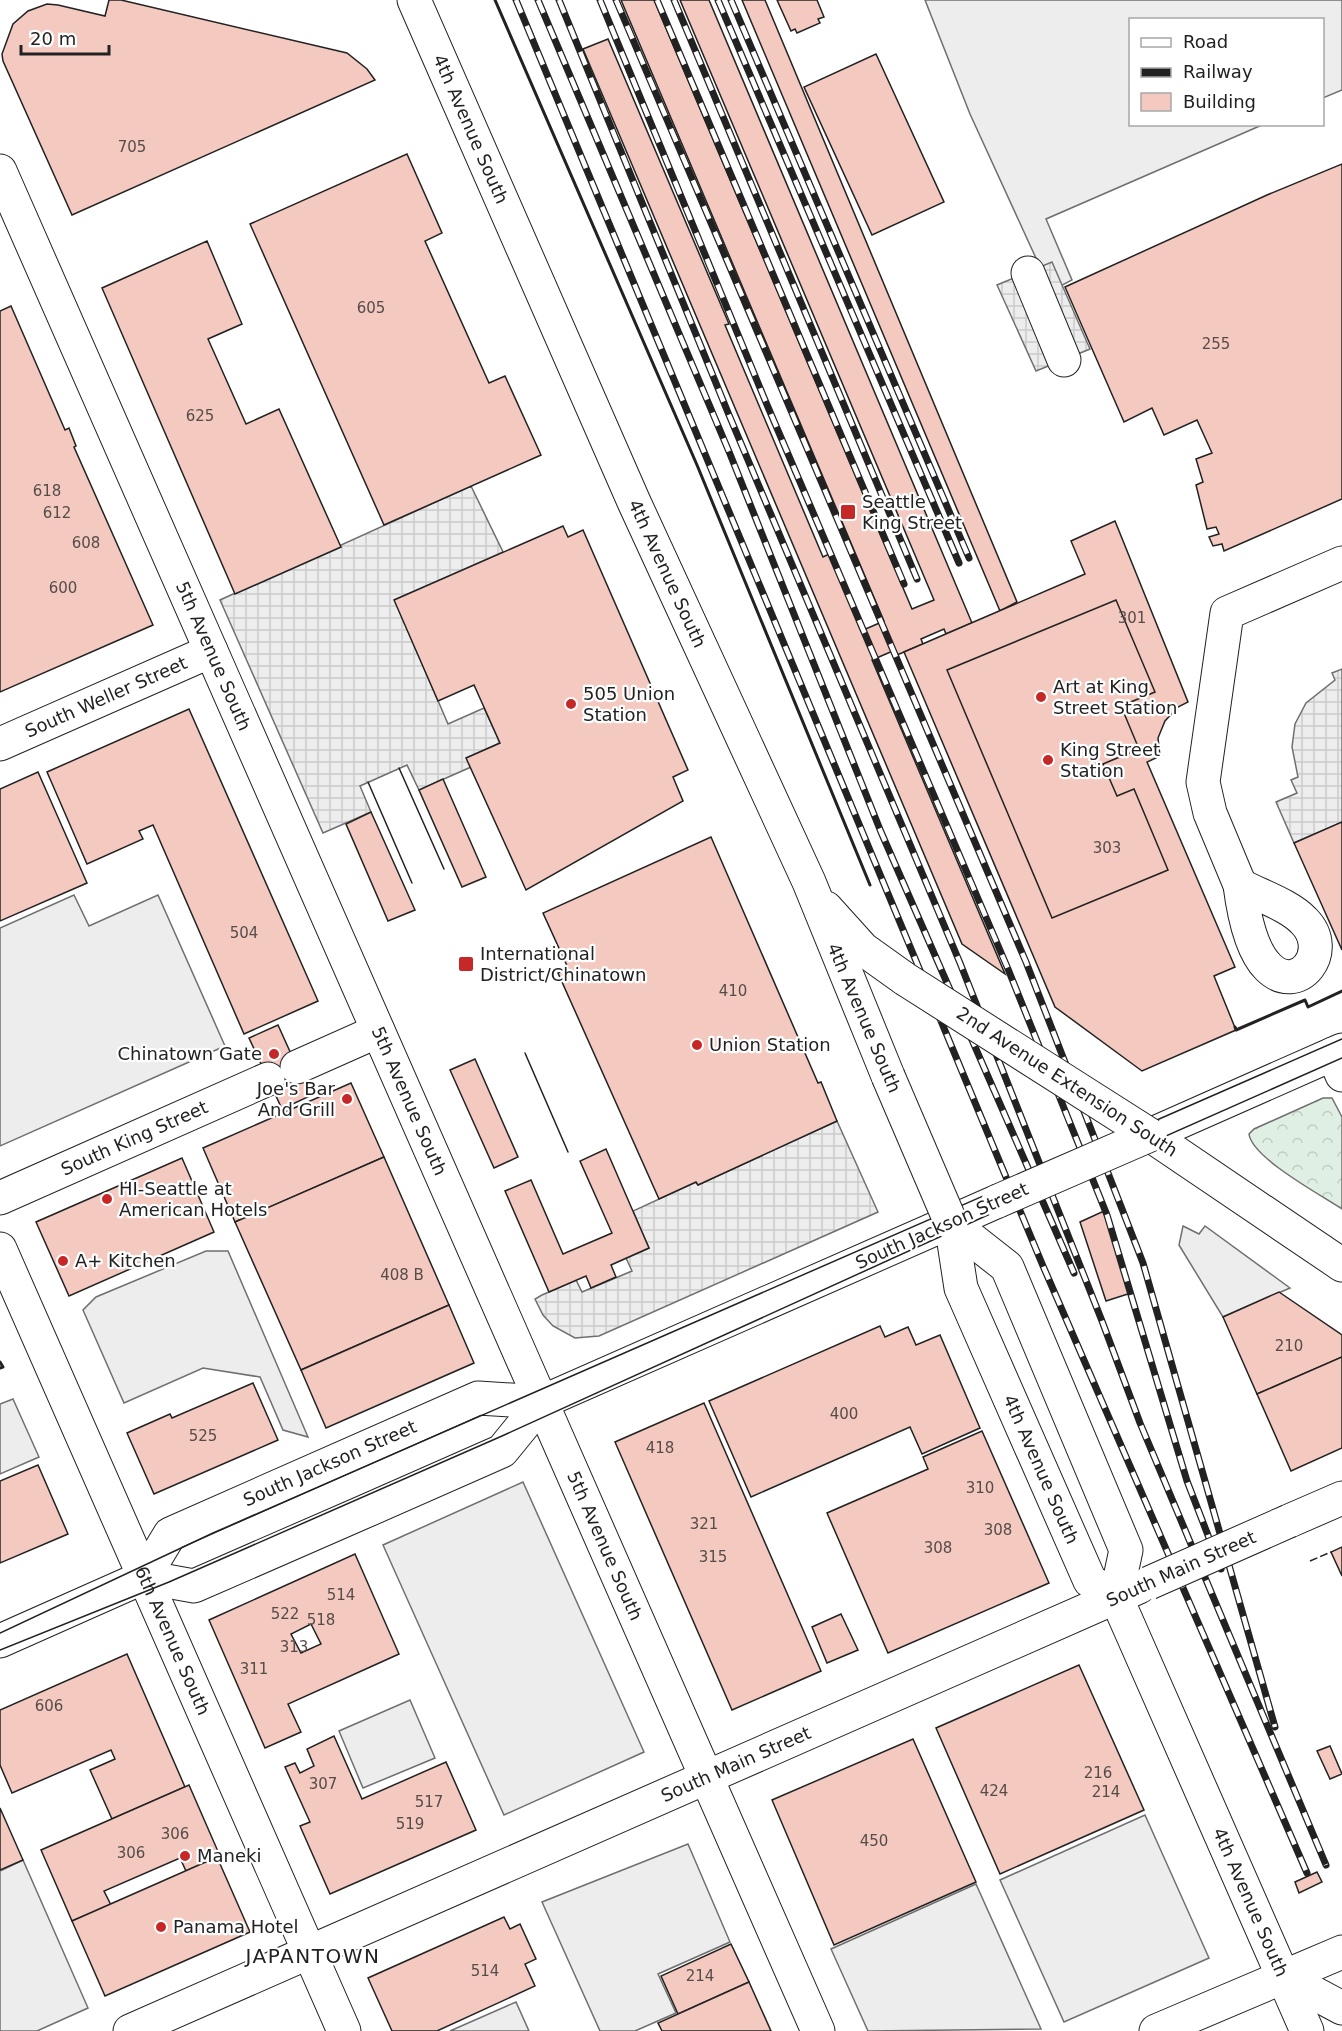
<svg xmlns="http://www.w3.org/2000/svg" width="1342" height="2031" font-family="'DejaVu Sans',sans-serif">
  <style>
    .forest { fill: url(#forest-crowns); stroke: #6f6f6f; stroke-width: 1.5 }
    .parking { fill: #ededed; stroke: #6f6f6f; stroke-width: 1.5 }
    .plaza { fill: url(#plaza-grid); stroke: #6f6f6f; stroke-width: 1.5 }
    .building { fill: #f3c9c0; stroke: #222; stroke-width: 1.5; fill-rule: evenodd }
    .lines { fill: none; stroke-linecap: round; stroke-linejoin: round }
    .minor-casing { stroke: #222; stroke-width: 35 }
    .major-casing { stroke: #222; stroke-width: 35 }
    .minor { stroke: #fff; stroke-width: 33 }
    .major { stroke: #fff; stroke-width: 33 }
    .tram { stroke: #222; stroke-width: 1.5 }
    .rail-casing { stroke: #222; stroke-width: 7 }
    .rail { stroke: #fff; stroke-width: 4.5; stroke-dasharray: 14; stroke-linecap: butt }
    .minor-bridge-casing { stroke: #222; stroke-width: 35; stroke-linecap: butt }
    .major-bridge-casing { stroke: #222; stroke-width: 35; stroke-linecap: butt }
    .minor-bridge { stroke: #fff; stroke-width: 33 }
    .major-bridge { stroke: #fff; stroke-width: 33 }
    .fence { stroke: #222; stroke-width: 1.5; stroke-dasharray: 8 3; stroke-linecap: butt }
    .wall { stroke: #222; stroke-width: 3 }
    .poi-dot { fill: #c62828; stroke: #fff; stroke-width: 2 }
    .labels { text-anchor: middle; stroke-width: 4.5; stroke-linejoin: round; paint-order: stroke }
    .number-label { font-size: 15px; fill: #564c4a }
    .street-label { font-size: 18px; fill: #222; stroke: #fff }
    .poi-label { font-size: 18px; fill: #222; stroke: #fff; text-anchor: start }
    .neighbourhood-label { font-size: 20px; letter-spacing: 1.5px; fill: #222; stroke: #fff }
  </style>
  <defs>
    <pattern id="forest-crowns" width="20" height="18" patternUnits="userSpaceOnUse" patternTransform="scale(1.5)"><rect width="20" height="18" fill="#e0efe3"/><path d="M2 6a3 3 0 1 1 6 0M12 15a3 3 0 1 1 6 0" fill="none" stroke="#c0cdc2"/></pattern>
    <pattern id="plaza-grid" width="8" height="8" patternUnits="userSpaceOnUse" patternTransform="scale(1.5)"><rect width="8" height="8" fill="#ededed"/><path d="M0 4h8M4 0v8" fill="none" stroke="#cbcbcb"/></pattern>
  </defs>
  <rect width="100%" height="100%" fill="#fff"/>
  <path class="forest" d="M 1323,1098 L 1332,1098 L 1342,1117 L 1342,1209 C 1321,1195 1252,1158 1249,1134 L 1254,1129 Z"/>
  <g class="parking">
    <path d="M 925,0 L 1342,0 L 1342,90 L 1323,98 L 1322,20 L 1130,20 L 1130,124 L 1262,125 L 1046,219 L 1072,280 L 1051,291 L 970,114 Z"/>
    <path d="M 74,895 L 89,926 L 158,895 L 225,1046 L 0,1146 L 0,928 Z"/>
    <path d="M 1183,1226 L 1199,1234 L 1205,1226 L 1290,1288 L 1223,1317 L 1179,1245 Z"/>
    <path d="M 206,1251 L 228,1251 L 308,1437 L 283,1430 L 260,1377 L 203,1368 L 124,1403 L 83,1310 L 96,1297 Z"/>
    <path d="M 13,1399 L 39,1457 L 0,1474 L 0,1404 Z"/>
    <path d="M 523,1482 L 644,1752 L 504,1815 L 383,1545 Z"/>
    <path d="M 410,1700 L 435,1758 L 363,1788 L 339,1731 Z"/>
    <path d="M 1145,1815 L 1209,1958 L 1064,2022 L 1000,1880 Z"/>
    <path d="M 688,1844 L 730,1942 L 658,1974 L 676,2013 L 635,2031 L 600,2031 L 542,1902 Z"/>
    <path d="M 23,1860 L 88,2008 L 37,2031 L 0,2031 L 0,1871 Z"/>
    <path d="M 976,1884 L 1041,2029 L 868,2031 L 831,1949 Z"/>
    <path d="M 516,2002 L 529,2031 L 450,2031 Z"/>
  </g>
  <g class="plaza">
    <path d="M 1052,262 L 1090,349 L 1036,371 L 997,285 Z"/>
    <path d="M 471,486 L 503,552 L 395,600 L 448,724 L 484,708 L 500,743 L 467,758 L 471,767 L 419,790 L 407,765 L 360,786 L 371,812 L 323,833 L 220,600 Z"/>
    <path d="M 1342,669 L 1342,822 L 1294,843 L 1276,802 L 1297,793 L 1291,780 L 1298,777 L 1292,747 L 1295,724 L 1306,703 L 1335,680 L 1332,673 Z"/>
    <path d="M 837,1121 L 878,1212 L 599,1336 L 575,1338 L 553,1326 L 543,1315 L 535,1299 L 542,1295 L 576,1280 L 582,1292 L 632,1271 L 626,1258 L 649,1248 L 633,1211 L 696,1182 L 698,1185 Z"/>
  </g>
  <g class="building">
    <path d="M 109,0 L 121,0 L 347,53 L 367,69 L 375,80 L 72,215 L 3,61 L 2,54 L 13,24 L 28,11 L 47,4 L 58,5 L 105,16 Z"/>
    <path d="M 621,0 L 654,0 L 912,609 L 934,600 L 680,0 L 709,0 L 972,623 L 946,634 L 944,629 L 921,639 L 923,644 L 897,655 L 895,650 L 872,660 L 1005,974 L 962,944 L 583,49 L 608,39 L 729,324 L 725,325 L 823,557 L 829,554 L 861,631 L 884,621 Z"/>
    <path d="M 742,0 L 765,0 L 1017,602 L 1000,611 Z"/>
    <path d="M 777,0 L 817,0 L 824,17 L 818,19 L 820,23 L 797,33 L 795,29 L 791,31 Z"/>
    <path d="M 876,54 L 944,202 L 872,235 L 804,87 Z"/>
    <path d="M 407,154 L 442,233 L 425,241 L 489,383 L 505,376 L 541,455 L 384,525 L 250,224 Z"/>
    <path d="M 1342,164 L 1342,499 L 1224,551 L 1222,544 L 1213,546 L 1209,537 L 1219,534 L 1216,527 L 1207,529 L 1196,485 L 1203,482 L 1196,459 L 1212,453 L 1197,420 L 1164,435 L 1152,408 L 1124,422 L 1065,287 L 1267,195 Z"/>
    <path d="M 207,241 L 242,324 L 208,339 L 246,424 L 279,409 L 341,547 L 235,594 L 102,288 Z"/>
    <path d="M 11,306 L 65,430 L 69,428 L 76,446 L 74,447 L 153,625 L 0,692 L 0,311 Z"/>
    <path d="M 1115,521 L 1188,702 L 1178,707 L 1165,721 L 1158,738 L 1160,756 L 1147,762 L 1235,967 L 1214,976 L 1236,1030 L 1142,1071 L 1055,1007 L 904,652 L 1085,574 L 1071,541 Z"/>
    <path d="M 563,526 L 568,537 L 583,530 L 688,770 L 673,777 L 683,801 L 526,890 L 466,758 L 500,743 L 474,685 L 438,701 L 394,600 Z"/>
    <path d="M 1116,600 L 1155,692 L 1121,706 L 1139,749 L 1103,764 L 1117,796 L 1134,789 L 1168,870 L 1052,918 L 947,670 Z"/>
    <path d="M 189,709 L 318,1001 L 244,1034 L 153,825 L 139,831 L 143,839 L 87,864 L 47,772 Z"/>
    <path d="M 38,772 L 87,883 L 0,921 L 0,789 Z"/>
    <path d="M 443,779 L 486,877 L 462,887 L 419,790 Z"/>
    <path d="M 371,812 L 415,910 L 388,921 L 346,824 Z"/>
    <path d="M 1342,822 L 1342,950 L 1294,843 Z"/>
    <path d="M 711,837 L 818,1083 L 821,1082 L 837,1121 L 698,1185 L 696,1182 L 659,1199 L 558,973 L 568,968 L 543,913 Z"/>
    <path d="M 278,1025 L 310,1096 L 282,1109 L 249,1038 Z"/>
    <path d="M 475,1059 L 518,1157 L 494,1168 L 450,1070 Z"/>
    <path d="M 351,1083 L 384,1157 L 235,1222 L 203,1148 Z"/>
    <path d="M 606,1149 L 649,1248 L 611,1265 L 616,1277 L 591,1288 L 586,1276 L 549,1292 L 505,1191 L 531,1180 L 563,1254 L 612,1233 L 580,1161 Z"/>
    <path d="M 384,1157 L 449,1305 L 301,1370 L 235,1222 Z"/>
    <path d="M 182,1158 L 214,1232 L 69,1296 L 36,1222 Z"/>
    <path d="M 1104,1211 L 1131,1293 L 1106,1301 L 1080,1222 Z"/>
    <path d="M 1279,1292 L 1342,1335 L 1342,1357 L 1257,1394 L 1223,1317 Z"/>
    <path d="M 449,1305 L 474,1363 L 326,1428 L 301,1370 Z"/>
    <path d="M 880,1326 L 885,1337 L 908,1327 L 916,1345 L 940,1335 L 980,1428 L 922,1454 L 910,1427 L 751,1497 L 709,1401 Z"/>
    <path d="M 1342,1357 L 1342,1448 L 1291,1471 L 1257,1394 Z"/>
    <path d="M 253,1383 L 278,1440 L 154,1494 L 127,1433 L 170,1414 L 172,1418 Z"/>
    <path d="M 704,1403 L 821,1671 L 732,1710 L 615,1442 Z"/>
    <path d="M 982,1431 L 1049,1583 L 888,1653 L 827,1513 L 928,1469 L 923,1457 Z"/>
    <path d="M 38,1465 L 68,1534 L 0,1563 L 0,1481 Z"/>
    <path d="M 1342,1547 L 1342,1576 L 1331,1552 Z"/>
    <path d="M 355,1554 L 399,1654 L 288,1704 L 301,1732 L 265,1748 L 209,1620 ZM 311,1624 L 321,1644 L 301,1653 L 291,1634 Z"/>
    <path d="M 841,1614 L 858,1650 L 827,1663 L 812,1627 Z"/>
    <path d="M 127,1654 L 185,1787 L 112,1819 L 90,1770 L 115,1759 L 111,1750 L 12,1793 L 0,1765 L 0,1710 Z"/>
    <path d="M 1079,1665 L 1144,1810 L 1000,1874 L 936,1728 Z"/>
    <path d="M 334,1736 L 362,1799 L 446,1762 L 476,1830 L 330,1894 L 300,1826 L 310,1822 L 285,1767 L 295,1763 L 300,1773 L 314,1766 L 307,1749 Z"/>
    <path d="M 913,1739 L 976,1882 L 834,1945 L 772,1800 Z"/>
    <path d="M 1330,1746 L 1342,1774 L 1330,1779 L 1317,1751 Z"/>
    <path d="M 189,1785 L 220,1856 L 186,1871 L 180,1858 L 104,1891 L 111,1905 L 72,1921 L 41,1850 Z"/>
    <path d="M 0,1808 L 23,1860 L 0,1870 Z"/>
    <path d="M 217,1857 L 250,1932 L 105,1996 L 72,1921 Z"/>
    <path d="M 1317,1872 L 1322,1882 L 1299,1893 L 1295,1882 Z"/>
    <path d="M 504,1917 L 510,1929 L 520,1924 L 536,1959 L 525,1964 L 535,1986 L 437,2031 L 392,2031 L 368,1978 Z"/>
    <path d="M 731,1944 L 749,1982 L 678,2014 L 661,1976 Z"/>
    <path d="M 749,1982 L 771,2031 L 662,2031 L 658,2023 Z"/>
  </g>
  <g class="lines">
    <defs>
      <g id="minor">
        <path d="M 1028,273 L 1064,360"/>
        <path id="s1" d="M 0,744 L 211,651"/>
        <path d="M 1240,885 L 1210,813 L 1203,782 L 1227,613 L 1342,563"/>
        <path d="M 1240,885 C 1260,896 1289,905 1304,921 C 1334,951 1298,997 1268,967 C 1250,949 1243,909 1240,885 Z"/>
        <path d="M 1333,1054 L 1342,1075"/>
        <path d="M 297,1067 L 378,1031"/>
        <path id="s2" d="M 0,1198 L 268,1079"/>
        <path id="s3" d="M 0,1249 L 344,2031"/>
        <path d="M 1289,1521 L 1342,1498"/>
        <path d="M 1284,1977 L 1342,2008"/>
        <path id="s4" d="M 130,2031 L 1139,1587"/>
        <path d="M 1156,2031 L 1342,1952"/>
      </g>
      <g id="major">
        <path id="s5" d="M 414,0 L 634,502 L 809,882 L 888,1076"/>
        <path id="s6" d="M 0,171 L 818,2031"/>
        <path d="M 826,908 L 863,949 L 905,979"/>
        <path d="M 1150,1135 L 1342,1265"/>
        <path d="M 1150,1135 L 1342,1050"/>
        <path id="s7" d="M 951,1223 L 961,1288 L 1090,1581 L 1116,1597 L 1307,2031"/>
        <path d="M 951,1223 L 1007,1267 L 1126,1550 L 1116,1597"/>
        <path id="s8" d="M 144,1577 L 170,1534 L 478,1398 L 542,1402"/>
        <path d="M 0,1641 L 144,1577 L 194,1586 L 359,1514 L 502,1451 L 542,1402 L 998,1201"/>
      </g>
    </defs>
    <use href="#minor" class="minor-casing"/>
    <use href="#major" class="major-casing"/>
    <use href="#minor" class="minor"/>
    <use href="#major" class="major"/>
    <g class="tram">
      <path d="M 399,768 L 444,869"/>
      <path d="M 368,782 L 412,883"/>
      <path d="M 525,1053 L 568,1152"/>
      <path d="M 0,1633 L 213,1533 L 1342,1039"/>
      <path d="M 0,1650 L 169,1582 L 502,1436 L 1001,1209 L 1342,1058"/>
    </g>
    <defs>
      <g id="rail">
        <path d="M 516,0 L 1043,1266 L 1307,1873"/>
        <path d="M 538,0 L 730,454 L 881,832 L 1074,1273"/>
        <path d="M 559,0 L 729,415 L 960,963 L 1102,1321 L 1140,1423 L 1326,1865"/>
        <path d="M 600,0 L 765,400 L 1008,969 L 1107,1215 L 1187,1481 L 1221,1569"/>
        <path d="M 616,0 L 1026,962 L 1143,1263 L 1275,1727"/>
        <path d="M 657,0 L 904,584"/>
        <path d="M 674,0 L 917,579"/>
        <path d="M 718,0 L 959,563"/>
        <path d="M 731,0 L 969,558"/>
      </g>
    </defs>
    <use href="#rail" class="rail-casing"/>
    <use href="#rail" class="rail"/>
    <defs>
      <path id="minor-bridge" d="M 1149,1583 L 1289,1521"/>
      <g id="major-bridge">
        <path d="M 905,979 L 1150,1135"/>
        <path d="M 888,1076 L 951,1223"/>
        <path d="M 998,1201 L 1150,1135"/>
      </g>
    </defs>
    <use href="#minor-bridge" class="minor-bridge-casing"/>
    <use href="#major-bridge" class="major-bridge-casing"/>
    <use href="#minor-bridge" class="minor-bridge"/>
    <use href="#major-bridge" class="major-bridge"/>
    <path class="fence" d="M 1310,1561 L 1331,1552"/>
    <g class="wall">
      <path d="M 495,0 L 697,465 L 870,885"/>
      <path d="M 1235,1027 L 1236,1030 L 1305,1000 L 1308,1007 L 1342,991"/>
      <path d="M 0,1362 L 3,1367 L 0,1368"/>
    </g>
  </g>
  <g class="poi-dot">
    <rect x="840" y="504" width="16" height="16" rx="3"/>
    <circle cx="1041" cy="697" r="6"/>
    <circle cx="571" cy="704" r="6"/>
    <circle cx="1048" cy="760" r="6"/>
    <rect x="458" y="956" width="16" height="16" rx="3"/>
    <circle cx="697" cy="1045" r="6"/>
    <circle cx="274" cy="1054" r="6"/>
    <circle cx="347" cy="1099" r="6"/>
    <circle cx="107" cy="1199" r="6"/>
    <circle cx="63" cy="1261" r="6"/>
    <circle cx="185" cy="1856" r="6"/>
    <circle cx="161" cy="1927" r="6"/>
  </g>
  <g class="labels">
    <g class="number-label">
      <text x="132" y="152">705</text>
      <text x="371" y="313">605</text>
      <text x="1216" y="349">255</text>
      <text x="200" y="421">625</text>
      <text x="47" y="496">618</text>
      <text x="57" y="518">612</text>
      <text x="86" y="548">608</text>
      <text x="63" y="593">600</text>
      <text x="1132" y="623">301</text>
      <text x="1107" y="853">303</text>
      <text x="244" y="938">504</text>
      <text x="733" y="996">410</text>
      <text x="402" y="1280">408 B</text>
      <text x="1289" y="1351">210</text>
      <text x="844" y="1419">400</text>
      <text x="203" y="1441">525</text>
      <text x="660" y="1453">418</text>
      <text x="980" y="1493">310</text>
      <text x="704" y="1529">321</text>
      <text x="998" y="1535">308</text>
      <text x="938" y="1553">308</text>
      <text x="713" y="1562">315</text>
      <text x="341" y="1600">514</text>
      <text x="285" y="1619">522</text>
      <text x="321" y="1625">518</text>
      <text x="294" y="1652">313</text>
      <text x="254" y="1674">311</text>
      <text x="49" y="1711">606</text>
      <text x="1098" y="1778">216</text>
      <text x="323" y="1789">307</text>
      <text x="994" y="1796">424</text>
      <text x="1106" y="1797">214</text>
      <text x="429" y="1807">517</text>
      <text x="410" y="1829">519</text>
      <text x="175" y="1839">306</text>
      <text x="874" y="1846">450</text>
      <text x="131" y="1858">306</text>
      <text x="485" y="1976">514</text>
      <text x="700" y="1981">214</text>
    </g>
    <g class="street-label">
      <text dy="6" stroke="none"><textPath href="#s5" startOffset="141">4th Avenue South</textPath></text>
      <text dy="6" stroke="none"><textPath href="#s5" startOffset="627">4th Avenue South</textPath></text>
      <text dy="6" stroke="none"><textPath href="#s6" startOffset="530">5th Avenue South</textPath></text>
      <text dy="6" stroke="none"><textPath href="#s1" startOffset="116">South Weller Street</textPath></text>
      <text transform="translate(864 1018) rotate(67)" y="6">4th Avenue South</text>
      <text transform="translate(1067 1082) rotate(33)" y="6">2nd Avenue Extension South</text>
      <text dy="6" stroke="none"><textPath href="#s6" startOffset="1016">5th Avenue South</textPath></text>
      <text dy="6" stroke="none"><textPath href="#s2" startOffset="147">South King Street</textPath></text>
      <text transform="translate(942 1226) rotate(-24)" y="6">South Jackson Street</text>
      <text dy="6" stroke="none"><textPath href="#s8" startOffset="225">South Jackson Street</textPath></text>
      <text dy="6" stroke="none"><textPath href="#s7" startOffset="264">4th Avenue South</textPath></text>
      <text dy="6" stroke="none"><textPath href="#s6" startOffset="1502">5th Avenue South</textPath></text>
      <text transform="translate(1181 1569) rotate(-24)" y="6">South Main Street</text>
      <text dy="6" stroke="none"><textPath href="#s3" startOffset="428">6th Avenue South</textPath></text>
      <text dy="6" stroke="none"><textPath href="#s4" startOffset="662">South Main Street</textPath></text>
      <text dy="6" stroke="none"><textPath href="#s7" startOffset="750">4th Avenue South</textPath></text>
    </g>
    <g class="poi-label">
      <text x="862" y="508">Seattle<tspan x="862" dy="21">King Street</tspan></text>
      <text x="1053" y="693">Art at King<tspan x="1053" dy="21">Street Station</tspan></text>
      <text x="583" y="700">505 Union<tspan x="583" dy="21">Station</tspan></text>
      <text x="1060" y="756">King Street<tspan x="1060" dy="21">Station</tspan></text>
      <text x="480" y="960">International<tspan x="480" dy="21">District/Chinatown</tspan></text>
      <text x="709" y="1051">Union Station</text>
      <text x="262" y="1060" text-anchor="end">Chinatown Gate</text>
      <text x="335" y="1095" text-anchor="end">Joe's Bar<tspan x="335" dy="21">And Grill</tspan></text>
      <text x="119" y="1195">HI-Seattle at<tspan x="119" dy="21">American Hotels</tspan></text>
      <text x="75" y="1267">A+ Kitchen</text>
      <text x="197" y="1862">Maneki</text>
      <text x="173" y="1933">Panama Hotel</text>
    </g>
    <g class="neighbourhood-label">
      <text x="313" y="1963">JAPANTOWN</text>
    </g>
  </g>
  <rect x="1129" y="18" width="195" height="108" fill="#ffffff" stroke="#a7a7a7" stroke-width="1.5"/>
  <rect x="1141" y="38" width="30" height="9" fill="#ffffff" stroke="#a7a7a7" stroke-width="1.5"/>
  <text x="1183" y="48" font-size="18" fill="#222222">Road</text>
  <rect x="1141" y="68" width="30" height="9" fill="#222222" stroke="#a7a7a7" stroke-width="1.5"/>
  <text x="1183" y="78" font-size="18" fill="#222222">Railway</text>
  <rect x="1141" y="93" width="30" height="18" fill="#f3c9c0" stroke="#a7a7a7" stroke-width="1.5"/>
  <text x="1183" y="108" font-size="18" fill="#222222">Building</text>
  <path d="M21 45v9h88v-9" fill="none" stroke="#222222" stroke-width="3"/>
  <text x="30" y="45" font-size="18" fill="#222222" stroke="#ffffff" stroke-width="4.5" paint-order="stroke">20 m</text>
</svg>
